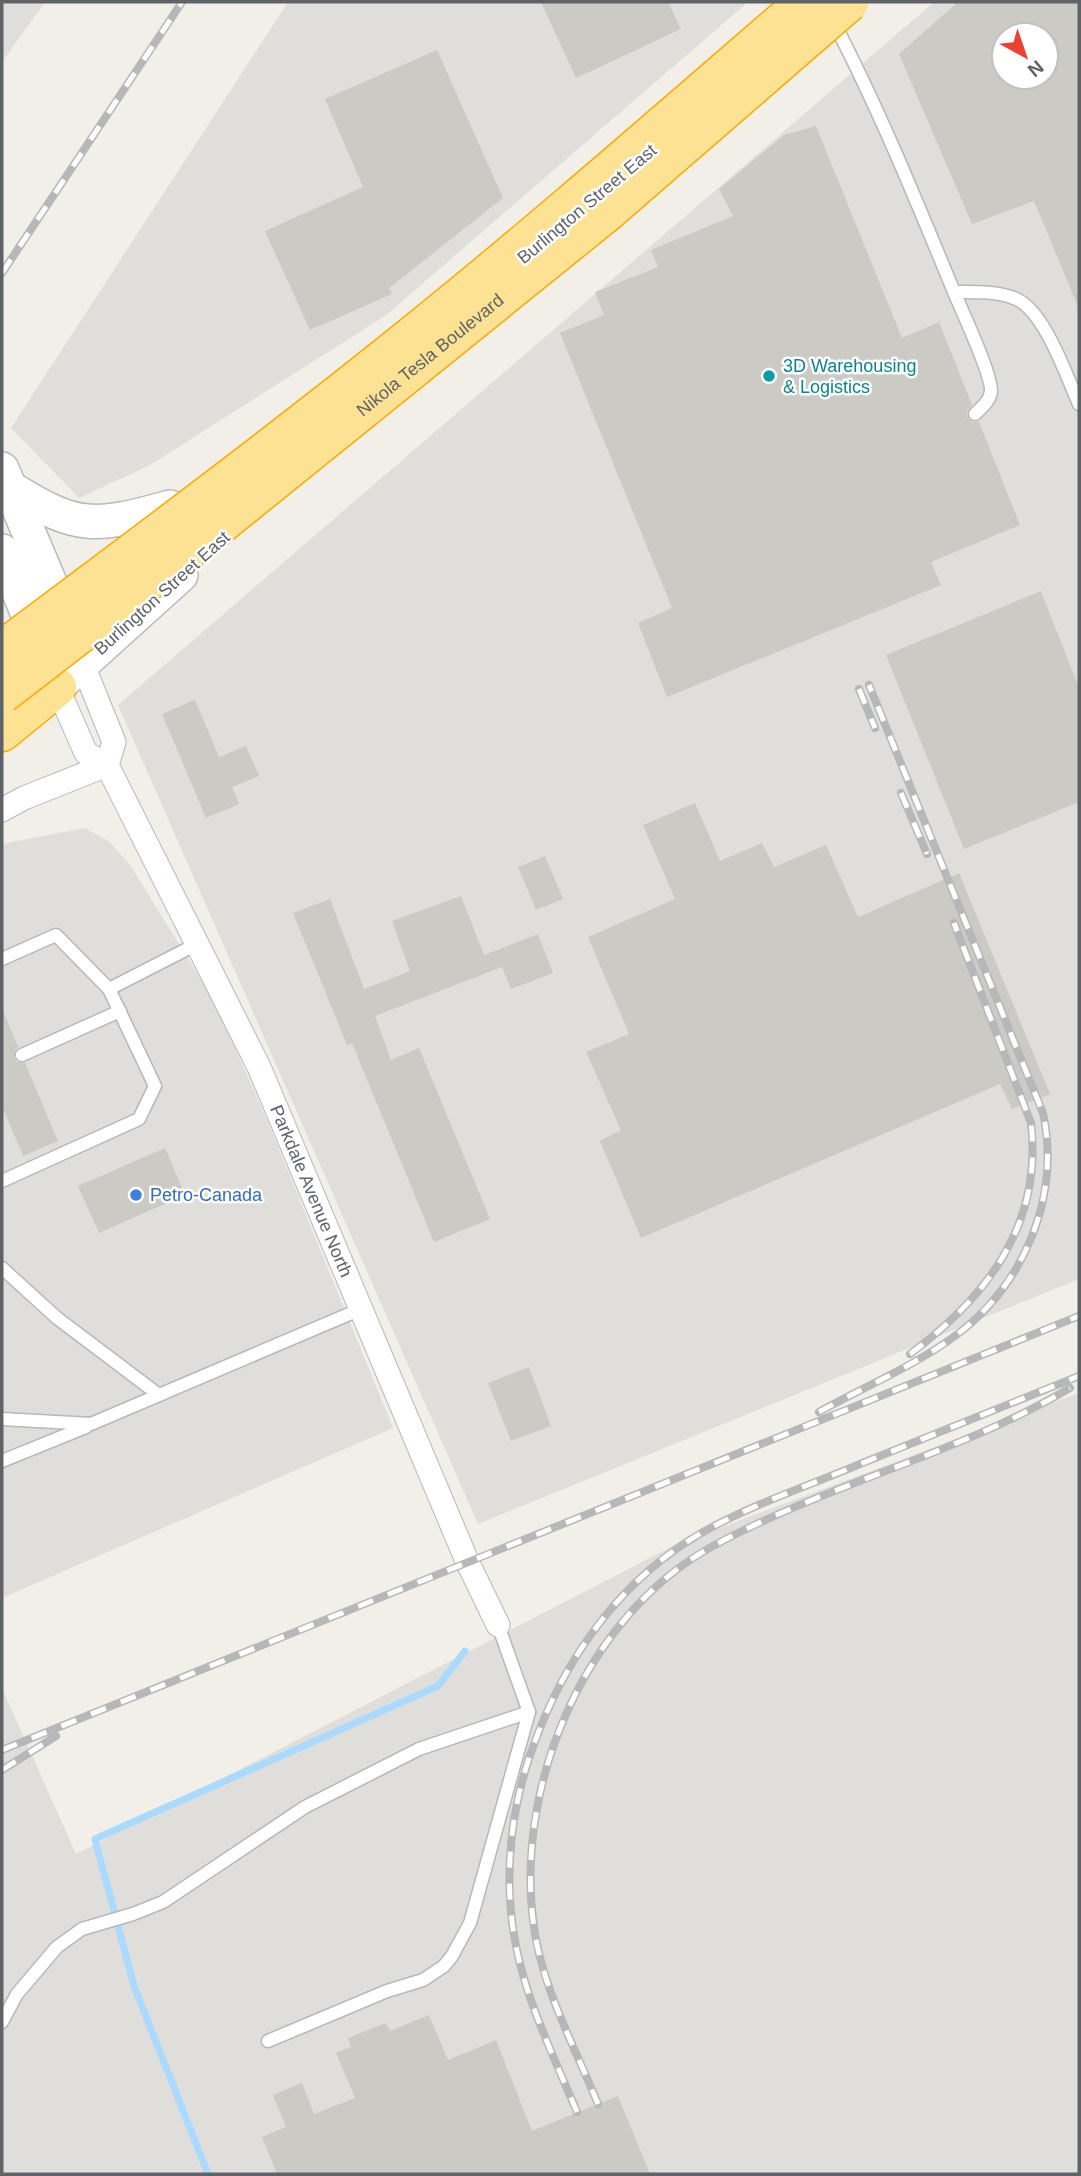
<svg xmlns="http://www.w3.org/2000/svg" width="1081" height="2176" font-family="Arial,sans-serif">
  <style>
    .industrial { fill: #e0deda; fill-rule: evenodd }
    .lines { fill: none; stroke-linecap: round; stroke-linejoin: round }
    .stream { stroke: #aadaff; stroke-width: 7 }
    .building { fill: #cccac5; fill-rule: evenodd }
    .lane-casing { stroke: #b5b8bc; stroke-width: 15 }
    .street-casing { stroke: #b5b8bc; stroke-width: 25 }
    .secondary-casing { stroke: #b6babf; stroke-width: 36 }
    .highway-casing { stroke: #f9ab00; stroke-width: 41 }
    .lane { stroke: #fff; stroke-width: 12 }
    .street { stroke: #fff; stroke-width: 23 }
    .secondary { stroke: #fff; stroke-width: 33 }
    .highway { stroke: #fde293; stroke-width: 38 }
    .rail-casing { stroke: #b6b7b8; stroke-width: 8 }
    .rail { stroke: #fff; stroke-width: 5; stroke-dasharray: 16; stroke-linecap: butt }
    .highway-bridge-casing { stroke: #f9ab00; stroke-width: 41; stroke-linecap: butt }
    .highway-bridge { stroke: #fde293; stroke-width: 38 }
    .culture-dot { fill: #0f9aa8; stroke: #fff; stroke-width: 2.5 }
    .shop-dot { fill: #3f7fe0; stroke: #fff; stroke-width: 2.5 }
    .labels { text-anchor: middle; stroke-width: 5; stroke-linejoin: round; paint-order: stroke }
    .street-label { font-size: 18px; fill: #5f6368; stroke: #fff }
    .culture-label { font-size: 18px; fill: #0d838f; stroke: #fff; text-anchor: start }
    .shop-label { font-size: 18px; fill: #366cbe; stroke: #fff; text-anchor: start }
  </style>
  <rect width="100%" height="100%" fill="#f1efe8"/>
  <g class="industrial">
    <path d="M 2,2 L 45,2 L 2,62 Z"/>
    <path d="M 288,2 L 748,2 L 385,316 L 150,465 L 79,498 L 11,428 Z"/>
    <path d="M 934,2 L 1079,2 L 1079,1279 L 478,1524 L 118,705 ZM 1004,35 L 1046,35 L 1046,77 L 1004,77 Z"/>
    <path d="M 84,828 L 109,841 L 130,865 L 215,1002 L 270,1127 L 393,1428 L 2,1598 L 2,844 Z"/>
    <path d="M 1079,1393 L 1079,2174 L 2,2174 L 2,1688 L 76,1854 L 679,1543 Z"/>
  </g>
  <g class="lines">
    <path class="stream" d="M 208,2174 L 134,1986 L 95,1839 L 438,1686 L 465,1651"/>
  </g>
  <g class="building">
    <path d="M 541,2 L 668,2 L 681,29 L 576,78 Z"/>
    <path d="M 958,2 L 1079,2 L 1079,309 L 1034,201 L 972,224 L 899,54 ZM 1004,35 L 1046,35 L 1046,77 L 1004,77 Z"/>
    <path d="M 437,50 L 503,198 L 389,288 L 392,294 L 310,330 L 265,231 L 363,187 L 325,99 Z"/>
    <path d="M 816,126 L 902,338 L 939,322 L 972,405 L 967,411 L 967,417 L 972,422 L 979,422 L 1020,525 L 931,562 L 941,585 L 667,697 L 638,623 L 672,608 L 560,333 L 604,315 L 595,292 L 658,267 L 651,250 L 733,216 L 719,189 L 784,135 Z"/>
    <path d="M 1041,591 L 1079,688 L 1079,802 L 964,849 L 886,655 Z"/>
    <path d="M 195,700 L 219,757 L 246,746 L 259,776 L 232,787 L 239,804 L 206,818 L 162,714 Z"/>
    <path d="M 695,803 L 720,861 L 762,843 L 774,867 L 826,845 L 858,917 L 959,873 L 1050,1094 L 1012,1109 L 1000,1084 L 641,1238 L 600,1141 L 621,1130 L 586,1052 L 629,1034 L 588,937 L 675,899 L 643,825 Z"/>
    <path d="M 545,856 L 563,899 L 536,910 L 518,867 Z"/>
    <path d="M 461,896 L 484,955 L 538,934 L 553,973 L 511,989 L 502,967 L 375,1016 L 391,1060 L 419,1048 L 490,1219 L 434,1242 L 352,1043 L 347,1045 L 293,913 L 330,899 L 364,989 L 410,971 L 392,921 Z"/>
    <path d="M 2,1008 L 18,1047 L 15,1050 L 14,1058 L 17,1062 L 25,1063 L 58,1141 L 23,1156 L 2,1106 Z"/>
    <path d="M 165,1148 L 185,1195 L 99,1233 L 78,1186 Z"/>
    <path d="M 529,1367 L 551,1426 L 511,1441 L 488,1383 Z"/>
    <path d="M 429,2015 L 448,2060 L 496,2040 L 532,2131 L 618,2096 L 650,2174 L 277,2174 L 262,2137 L 286,2127 L 273,2095 L 302,2083 L 314,2114 L 355,2098 L 336,2053 L 351,2047 L 348,2038 L 386,2023 L 390,2031 Z"/>
  </g>
  <g class="lines">
    <defs>
      <g id="lane">
        <path d="M 833,21 C 879,109 916,200 954,292 C 974,292 995,291 1014,298 C 1044,309 1066,375 1079,404"/>
        <path d="M 954,292 C 962,311 992,375 991,391 C 990,401 982,407 975,414"/>
        <path d="M 2,959 L 56,935 L 109,989 L 197,944"/>
        <path d="M 22,1055 L 120,1011"/>
        <path d="M 2,1181 L 139,1119 L 155,1086 L 109,989"/>
        <path d="M 2,1268 L 57,1318 L 159,1395"/>
        <path d="M 2,1419 L 91,1424 L 361,1309"/>
        <path d="M 2,1461 L 86,1427"/>
        <path d="M 2,2022 L 17,1994 L 57,1947 L 82,1929 L 133,1914 L 163,1902 L 305,1807 L 419,1749 L 529,1712"/>
        <path d="M 268,2041 L 387,1991 L 423,1980 L 444,1966 L 452,1956 L 470,1923 L 529,1712 L 498,1625"/>
      </g>
      <g id="street">
        <path d="M 83,665 L 114,742 L 107,765"/>
        <path id="s1" d="M 57,687 L 86,753 L 107,765 L 259,1067 L 467,1561 L 498,1625"/>
        <path d="M 2,810 L 24,798 L 107,765"/>
      </g>
      <g id="secondary">
        <path d="M 2,469 L 70,630"/>
        <path d="M 9,487 C 77,530 94,528 170,507"/>
        <path d="M 2,551 L 42,649"/>
        <path d="M 57,687 L 181,575"/>
      </g>
      <path id="highway" d="M 2,732 L 57,687"/>
    </defs>
    <use href="#lane" class="lane-casing"/>
    <use href="#street" class="street-casing"/>
    <use href="#secondary" class="secondary-casing"/>
    <use href="#highway" class="highway-casing"/>
    <use href="#lane" class="lane"/>
    <use href="#street" class="street"/>
    <use href="#secondary" class="secondary"/>
    <use href="#highway" class="highway"/>
    <defs>
      <g id="rail">
        <path d="M 2,273 L 182,2"/>
        <path d="M 859,689 L 875,728"/>
        <path d="M 901,793 L 927,854"/>
        <path d="M 910,1354 C 987,1297 1043,1224 1031,1123 L 954,923"/>
        <path d="M 819,1412 C 864,1387 914,1366 955,1336 C 1024,1285 1061,1197 1043,1113 L 869,685"/>
        <path d="M 2,1750 L 1079,1316"/>
        <path d="M 2,1770 L 56,1736"/>
        <path d="M 598,2104 C 574,2045 540,1984 533,1920 C 516,1781 587,1615 713,1546 C 827,1484 958,1454 1070,1388"/>
        <path d="M 577,2112 C 555,2059 527,2003 516,1946 C 502,1876 511,1802 537,1736 C 569,1652 624,1577 703,1532 C 753,1504 808,1486 860,1464 C 933,1435 1006,1405 1079,1376"/>
      </g>
    </defs>
    <use href="#rail" class="rail-casing"/>
    <use href="#rail" class="rail"/>
    <defs>
      <g id="highway-bridge">
        <path d="M 2,650 C 140,547 279,443 413,335 C 547,227 675,114 805,2"/>
        <path id="s2" d="M 2,694 L 190,549 L 606,213 L 849,2"/>
      </g>
    </defs>
    <use href="#highway-bridge" class="highway-bridge-casing"/>
    <use href="#highway-bridge" class="highway-bridge"/>
  </g>
  <circle class="culture-dot" cx="769" cy="376" r="7"/>
  <circle class="shop-dot" cx="136" cy="1195" r="7"/>
  <g class="labels">
    <g class="street-label">
      <text transform="translate(587 204) rotate(-40)" y="6">Burlington Street East</text>
      <text dy="6" stroke="none"><textPath href="#s2" startOffset="546">Nikola Tesla Boulevard</textPath></text>
      <text transform="translate(162 593) rotate(-42)" y="6">Burlington Street East</text>
      <text dy="6" stroke="none"><textPath href="#s1" startOffset="569">Parkdale Avenue North</textPath></text>
    </g>
    <g class="culture-label">
      <text x="783" y="372">3D Warehousing<tspan x="783" dy="21">&amp; Logistics</tspan></text>
    </g>
    <g class="shop-label">
      <text x="150" y="1201">Petro-Canada</text>
    </g>
  </g>
  <rect width="1081" height="2176" fill="none" stroke="#5f6368" stroke-width="7"/>
  <g transform="translate(1025 56) rotate(140)"><circle r="33" fill="#ffffff" stroke="#bfc1c3" stroke-width="2"/>
  <path d="M0-5L12 26L0 18L-12 26Z" fill="#ea4335"/>
  <text y="-10" font-size="19" font-weight="bold" text-anchor="middle" fill="#5f6368">N</text>
  </g>
</svg>
